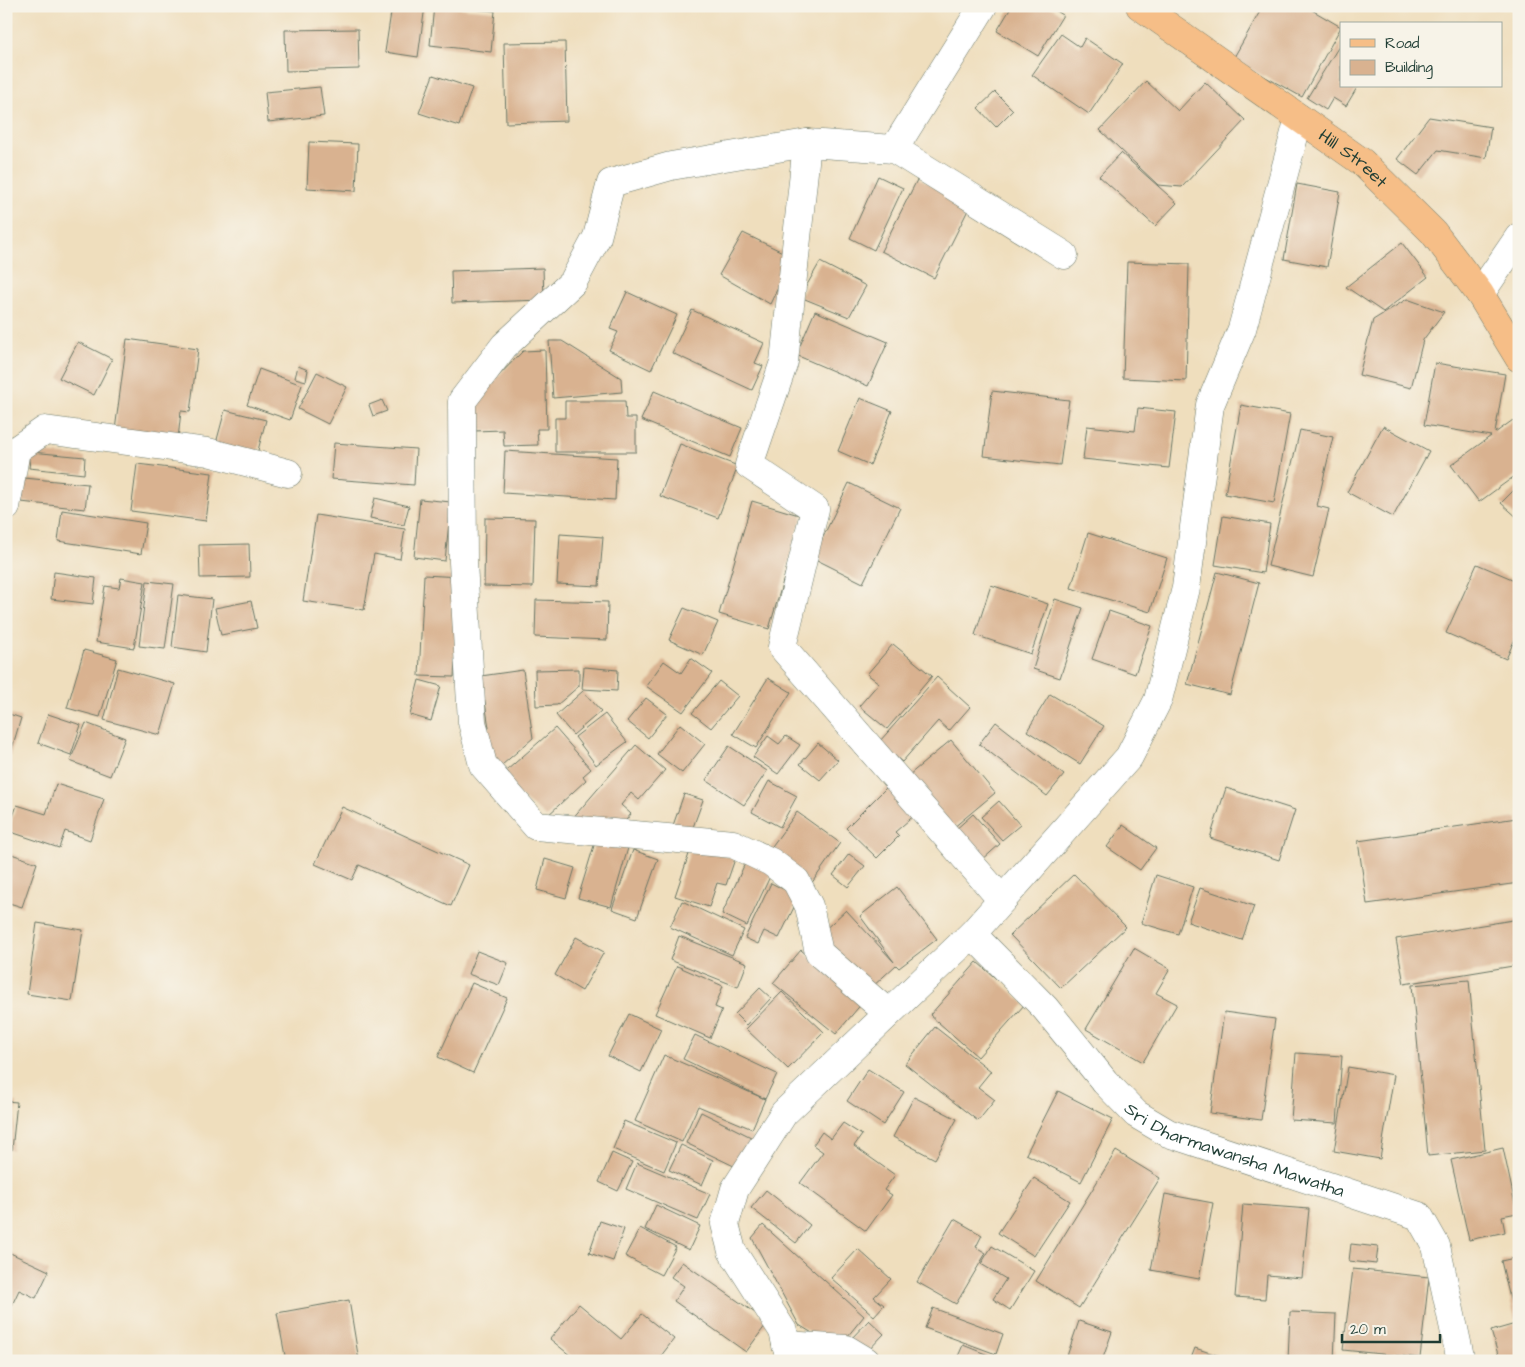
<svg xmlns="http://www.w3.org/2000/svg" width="1525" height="1367" font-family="'Architects Daughter',sans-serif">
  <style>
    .building { fill: #d9b290 }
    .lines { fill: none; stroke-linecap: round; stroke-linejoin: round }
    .minor-casing { stroke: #687564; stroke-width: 29 }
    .major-casing { stroke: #687564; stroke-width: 29 }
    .minor { stroke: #fff; stroke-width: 28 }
    .major { stroke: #f6be87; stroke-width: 28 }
    .labels { text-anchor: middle; stroke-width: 5; stroke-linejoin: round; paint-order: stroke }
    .street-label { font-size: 18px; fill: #1f3d34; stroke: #f7f3e8 }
  </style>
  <rect width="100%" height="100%" fill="#f7f3e8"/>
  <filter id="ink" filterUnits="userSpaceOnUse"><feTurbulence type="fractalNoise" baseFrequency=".02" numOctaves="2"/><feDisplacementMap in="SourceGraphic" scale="10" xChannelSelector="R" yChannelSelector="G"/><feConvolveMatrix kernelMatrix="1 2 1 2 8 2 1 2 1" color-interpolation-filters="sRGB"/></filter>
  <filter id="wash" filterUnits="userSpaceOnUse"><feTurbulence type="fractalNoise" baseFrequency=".0096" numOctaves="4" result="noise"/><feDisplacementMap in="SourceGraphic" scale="20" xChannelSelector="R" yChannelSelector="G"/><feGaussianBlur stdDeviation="1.12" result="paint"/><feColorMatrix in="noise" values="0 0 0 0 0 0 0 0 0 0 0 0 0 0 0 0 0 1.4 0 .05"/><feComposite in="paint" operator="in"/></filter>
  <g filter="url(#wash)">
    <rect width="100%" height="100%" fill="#efdebd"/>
    <g id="blocks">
      <g class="building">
        <path d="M 392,6 L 425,6 L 418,57 L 385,52 Z"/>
        <path d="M 434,6 L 495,11 L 491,52 L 430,45 Z"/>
        <path d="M 1012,6 L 1049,6 L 1063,15 L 1038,56 L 997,31 Z"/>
        <path d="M 1263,6 L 1305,6 L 1341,27 L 1302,97 L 1233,59 Z"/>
        <path d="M 1482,6 L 1498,6 L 1498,9 Z"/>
        <path d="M 358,29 L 359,69 L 286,71 L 285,30 Z"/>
        <path d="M 1061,34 L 1080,47 L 1085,38 L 1123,64 L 1089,114 L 1032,75 Z"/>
        <path d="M 565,42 L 567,121 L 506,123 L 504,43 Z"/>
        <path d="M 1341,43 L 1341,86 L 1358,86 L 1346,106 L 1333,98 L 1326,110 L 1307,98 Z"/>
        <path d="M 433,75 L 472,88 L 459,126 L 419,113 Z"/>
        <path d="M 1146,81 L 1178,111 L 1205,82 L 1245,120 L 1182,187 L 1158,185 L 1100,130 Z"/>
        <path d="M 320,87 L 324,116 L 268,122 L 265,92 Z"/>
        <path d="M 995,92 L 1013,110 L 996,127 L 978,108 Z"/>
        <path d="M 1429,117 L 1491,127 L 1486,158 L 1438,150 L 1418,175 L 1397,159 Z"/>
        <path d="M 309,142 L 358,144 L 356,191 L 307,188 Z"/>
        <path d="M 1121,153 L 1177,203 L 1155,226 L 1099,176 Z"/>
        <path d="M 878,176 L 903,188 L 874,250 L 850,238 Z"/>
        <path d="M 918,178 L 971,204 L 934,278 L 881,251 Z"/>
        <path d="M 1297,184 L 1340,192 L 1327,267 L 1284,259 Z"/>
        <path d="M 743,233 L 793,257 L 770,304 L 719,275 Z"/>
        <path d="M 1402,243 L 1428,277 L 1383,312 L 1346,287 Z"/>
        <path d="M 820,262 L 866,286 L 849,317 L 800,297 Z"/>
        <path d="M 1127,262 L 1189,264 L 1186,381 L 1123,378 Z"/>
        <path d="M 543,268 L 544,300 L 452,303 L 451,271 Z"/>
        <path d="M 627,292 L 677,315 L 651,370 L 609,350 L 618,332 L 610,329 Z"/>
        <path d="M 1407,299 L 1444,312 L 1423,340 L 1411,388 L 1359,375 L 1373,320 Z"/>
        <path d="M 692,310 L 764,343 L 755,363 L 763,366 L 752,390 L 672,353 Z"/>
        <path d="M 815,311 L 888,342 L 868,386 L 796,355 Z"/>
        <path d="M 127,339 L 198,349 L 190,412 L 181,411 L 178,439 L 115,430 Z"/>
        <path d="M 549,341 L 562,341 L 621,378 L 622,392 L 553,398 Z"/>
        <path d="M 78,342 L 112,359 L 94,395 L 59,378 Z"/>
        <path d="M 545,350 L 547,429 L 537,429 L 538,445 L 504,446 L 503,430 L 474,431 L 473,402 L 523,351 Z"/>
        <path d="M 1435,363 L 1505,374 L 1495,433 L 1513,420 L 1519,429 L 1519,473 L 1479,502 L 1451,465 L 1491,436 L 1424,425 Z"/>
        <path d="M 298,366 L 308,370 L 306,381 L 295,378 Z"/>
        <path d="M 259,369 L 302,385 L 290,420 L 247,405 Z"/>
        <path d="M 317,372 L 347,387 L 328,424 L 298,409 Z"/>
        <path d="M 654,391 L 742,428 L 730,457 L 641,420 Z"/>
        <path d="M 992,391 L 1069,400 L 1060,465 L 984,456 Z"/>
        <path d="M 860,398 L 892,411 L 870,465 L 838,451 Z"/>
        <path d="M 382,400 L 387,411 L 373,416 L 369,405 Z"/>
        <path d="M 565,401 L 625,401 L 626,418 L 636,418 L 636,452 L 555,452 L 555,418 L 565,418 Z"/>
        <path d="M 1241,405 L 1290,414 L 1274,503 L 1225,494 Z"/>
        <path d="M 1138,408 L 1176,412 L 1169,468 L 1083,459 L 1087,426 L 1135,431 Z"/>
        <path d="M 225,410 L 266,420 L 256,458 L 215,447 Z"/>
        <path d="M 1383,426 L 1429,451 L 1393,517 L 1347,492 Z"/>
        <path d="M 1300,430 L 1333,437 L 1317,506 L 1329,509 L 1313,577 L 1268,566 Z"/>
        <path d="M 334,443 L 416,449 L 414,485 L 331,479 Z"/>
        <path d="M 680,444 L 738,466 L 718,518 L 660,496 Z"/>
        <path d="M 505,451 L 617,458 L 615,500 L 503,493 Z"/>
        <path d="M 31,452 L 85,457 L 84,474 L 29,468 Z"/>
        <path d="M 137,464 L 212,473 L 206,521 L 131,511 Z"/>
        <path d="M 24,478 L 88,484 L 85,509 L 21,502 Z"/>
        <path d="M 849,483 L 900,508 L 863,583 L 813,558 Z"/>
        <path d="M 1519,485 L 1519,519 L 1501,503 Z"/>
        <path d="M 375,498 L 409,506 L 404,525 L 370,518 Z"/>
        <path d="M 420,499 L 451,502 L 445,561 L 414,557 Z"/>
        <path d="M 752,501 L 802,516 L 769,629 L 719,614 Z"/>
        <path d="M 62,510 L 146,523 L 141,554 L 58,541 Z"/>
        <path d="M 316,515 L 405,529 L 400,559 L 374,554 L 364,610 L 303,601 Z"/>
        <path d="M 1223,516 L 1270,524 L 1263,573 L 1215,565 Z"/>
        <path d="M 485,518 L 535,519 L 533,587 L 484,586 Z"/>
        <path d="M 1088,533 L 1167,558 L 1150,612 L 1071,588 Z"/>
        <path d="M 560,534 L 603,537 L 599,586 L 557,584 Z"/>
        <path d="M 249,544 L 250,577 L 200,578 L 199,545 Z"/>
        <path d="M 1477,564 L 1519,582 L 1519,630 L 1506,659 L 1446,633 Z"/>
        <path d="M 54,572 L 96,578 L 93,604 L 51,599 Z"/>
        <path d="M 1217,572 L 1259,583 L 1230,695 L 1187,684 Z"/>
        <path d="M 424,575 L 460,577 L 454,677 L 419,676 Z"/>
        <path d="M 121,578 L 145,582 L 134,648 L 96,642 L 105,586 L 119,588 Z"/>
        <path d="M 147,581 L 174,584 L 165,649 L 139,646 Z"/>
        <path d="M 991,585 L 1048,604 L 1031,654 L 975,635 Z"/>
        <path d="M 178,595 L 212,599 L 206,652 L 172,647 Z"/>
        <path d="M 1055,599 L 1083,608 L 1060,678 L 1033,669 Z"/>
        <path d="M 536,600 L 608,602 L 607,640 L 535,637 Z"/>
        <path d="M 251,601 L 257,628 L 221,635 L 215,608 Z"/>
        <path d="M 684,608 L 718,622 L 703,655 L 669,640 Z"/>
        <path d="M 1109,611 L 1152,626 L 1135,674 L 1092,659 Z"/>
        <path d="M 893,644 L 932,676 L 887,729 L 859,706 L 879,683 L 867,674 Z"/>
        <path d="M 84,650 L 117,659 L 100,717 L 67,708 Z"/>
        <path d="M 691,658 L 712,673 L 683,712 L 646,686 L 664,661 L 681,673 Z"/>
        <path d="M 584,667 L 618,670 L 617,691 L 582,689 Z"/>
        <path d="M 118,668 L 175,684 L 160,735 L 104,720 Z"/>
        <path d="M 579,669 L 579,686 L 557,705 L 536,706 L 535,670 Z"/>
        <path d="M 523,670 L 533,738 L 494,772 L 481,729 L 489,728 L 481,676 Z"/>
        <path d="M 937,677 L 970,707 L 949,731 L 938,721 L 902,762 L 879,742 Z"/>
        <path d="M 768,678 L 791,692 L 756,748 L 733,734 Z"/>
        <path d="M 419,680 L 441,686 L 431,721 L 410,715 Z"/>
        <path d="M 719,681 L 738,696 L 711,728 L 692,713 Z"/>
        <path d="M 583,691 L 601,711 L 573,735 L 556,715 Z"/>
        <path d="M 1050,694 L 1104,726 L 1080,764 L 1027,731 Z"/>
        <path d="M 646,698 L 667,714 L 648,738 L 627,721 Z"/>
        <path d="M 6,713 L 21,718 L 7,765 L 6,765 Z"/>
        <path d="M 48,714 L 81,725 L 71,755 L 38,743 Z"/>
        <path d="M 605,714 L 627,742 L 596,765 L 575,737 Z"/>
        <path d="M 996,722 L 1064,775 L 1047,796 L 979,744 Z"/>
        <path d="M 86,723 L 125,738 L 110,776 L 70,761 Z"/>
        <path d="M 680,724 L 705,744 L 682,773 L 657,754 Z"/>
        <path d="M 555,728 L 591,769 L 583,776 L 586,780 L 546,817 L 498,778 Z"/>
        <path d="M 768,736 L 779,744 L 786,736 L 800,745 L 778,774 L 753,757 Z"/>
        <path d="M 951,740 L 995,793 L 953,828 L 909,775 Z"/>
        <path d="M 818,743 L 838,760 L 820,780 L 800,764 Z"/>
        <path d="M 636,745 L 665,770 L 639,800 L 631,793 L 621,805 L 631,814 L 618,830 L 571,820 Z"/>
        <path d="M 729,746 L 767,771 L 744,805 L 706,780 Z"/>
        <path d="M 769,781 L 797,796 L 780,827 L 752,812 Z"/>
        <path d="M 56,784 L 104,799 L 90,840 L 65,831 L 59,848 L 8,831 L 17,805 L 46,814 Z"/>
        <path d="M 888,786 L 916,814 L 895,832 L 899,836 L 877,858 L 846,828 Z"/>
        <path d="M 1226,788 L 1295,810 L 1279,860 L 1210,838 Z"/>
        <path d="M 684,794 L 703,800 L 692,830 L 670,834 Z"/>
        <path d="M 999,801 L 1020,825 L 1002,840 L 981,817 Z"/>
        <path d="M 342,807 L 469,865 L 451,906 L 359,865 L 352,880 L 315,864 Z"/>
        <path d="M 797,812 L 840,843 L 811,884 L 767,853 Z"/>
        <path d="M 973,814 L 1000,844 L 981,861 L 954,831 Z"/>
        <path d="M 1517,818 L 1519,883 L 1367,904 L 1358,841 Z"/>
        <path d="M 1123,825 L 1156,848 L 1140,870 L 1107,847 Z"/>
        <path d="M 596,839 L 628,848 L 611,907 L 578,898 Z"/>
        <path d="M 692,845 L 735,859 L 726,885 L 717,883 L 709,907 L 675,896 Z"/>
        <path d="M 633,850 L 658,859 L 637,918 L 612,909 Z"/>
        <path d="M 6,852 L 37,863 L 22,907 L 6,902 Z"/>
        <path d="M 849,854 L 865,866 L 848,887 L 833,875 Z"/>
        <path d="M 545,859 L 575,868 L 566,898 L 537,890 Z"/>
        <path d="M 747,859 L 773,870 L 747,926 L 722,914 Z"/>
        <path d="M 1074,874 L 1126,927 L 1061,988 L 1010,935 Z"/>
        <path d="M 1156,875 L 1193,887 L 1178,934 L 1141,923 Z"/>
        <path d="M 771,883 L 799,897 L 779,938 L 764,931 L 758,944 L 745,938 Z"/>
        <path d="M 897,887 L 937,939 L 899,968 L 896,965 L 871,988 L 820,934 L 846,910 L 894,962 L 860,916 Z"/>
        <path d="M 1200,888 L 1254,906 L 1242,940 L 1188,922 Z"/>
        <path d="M 682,901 L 744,930 L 732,955 L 670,927 Z"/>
        <path d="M 1519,919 L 1519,965 L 1404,984 L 1396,939 Z"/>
        <path d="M 37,923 L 83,930 L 72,1001 L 27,994 Z"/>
        <path d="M 679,936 L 747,963 L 738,987 L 670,960 Z"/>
        <path d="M 576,937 L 604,952 L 582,991 L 555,975 Z"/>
        <path d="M 1134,948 L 1170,969 L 1156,993 L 1177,1004 L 1143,1062 L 1086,1029 Z"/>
        <path d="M 801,950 L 863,1002 L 836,1034 L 773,983 Z"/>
        <path d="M 477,951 L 508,963 L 499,985 L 468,974 Z"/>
        <path d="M 977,962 L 1025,1004 L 978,1057 L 930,1015 Z"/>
        <path d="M 677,966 L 723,986 L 715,1007 L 722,1010 L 710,1038 L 655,1014 Z"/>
        <path d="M 1469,980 L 1485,1150 L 1428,1156 L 1412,985 Z"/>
        <path d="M 472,983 L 507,998 L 473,1073 L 438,1057 Z"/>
        <path d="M 760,988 L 771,998 L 746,1025 L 735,1014 Z"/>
        <path d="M 782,992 L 824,1032 L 788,1069 L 746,1029 Z"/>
        <path d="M 1224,1012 L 1275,1019 L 1261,1120 L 1210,1113 Z"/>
        <path d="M 629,1014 L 661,1029 L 641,1072 L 608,1056 Z"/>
        <path d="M 935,1027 L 991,1071 L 978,1087 L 995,1100 L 978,1121 L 905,1064 Z"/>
        <path d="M 695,1035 L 777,1074 L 765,1099 L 683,1059 Z"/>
        <path d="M 1296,1053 L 1342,1056 L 1337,1123 L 1291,1120 Z"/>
        <path d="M 664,1055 L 765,1099 L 752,1129 L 698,1106 L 682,1142 L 635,1121 Z"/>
        <path d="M 1348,1067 L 1394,1075 L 1380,1159 L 1334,1151 Z"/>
        <path d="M 868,1069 L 904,1092 L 883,1125 L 847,1101 Z"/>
        <path d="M 1058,1091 L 1113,1119 L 1081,1182 L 1026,1154 Z"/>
        <path d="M 914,1097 L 957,1119 L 935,1159 L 893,1137 Z"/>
        <path d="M 6,1101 L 17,1102 L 12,1150 L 6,1149 Z"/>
        <path d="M 701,1112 L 753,1138 L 738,1168 L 686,1143 Z"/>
        <path d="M 624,1121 L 676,1143 L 664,1171 L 613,1149 Z"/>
        <path d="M 843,1123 L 862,1135 L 854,1146 L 895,1175 L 884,1190 L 892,1195 L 866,1231 L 800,1183 L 823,1152 L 813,1145 L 822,1132 L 831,1139 Z"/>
        <path d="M 681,1145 L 713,1160 L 702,1185 L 669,1170 Z"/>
        <path d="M 1503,1148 L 1517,1213 L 1502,1216 L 1505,1232 L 1469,1240 L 1451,1160 Z"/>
        <path d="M 1116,1151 L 1160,1178 L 1079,1308 L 1036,1281 Z"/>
        <path d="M 612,1153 L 632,1162 L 618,1191 L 599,1182 Z"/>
        <path d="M 637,1163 L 710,1194 L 698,1220 L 626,1189 Z"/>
        <path d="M 1034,1178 L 1070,1201 L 1034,1256 L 998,1233 Z"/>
        <path d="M 766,1190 L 810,1225 L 796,1243 L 751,1208 Z"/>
        <path d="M 1165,1194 L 1213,1203 L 1199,1279 L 1151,1270 Z"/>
        <path d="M 1243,1204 L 1309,1209 L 1302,1278 L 1267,1275 L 1265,1299 L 1235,1297 Z"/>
        <path d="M 656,1205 L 700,1226 L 689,1250 L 645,1229 Z"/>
        <path d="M 954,1219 L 982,1235 L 976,1247 L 986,1253 L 956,1304 L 917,1282 Z"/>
        <path d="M 600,1221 L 624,1229 L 613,1261 L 589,1253 Z"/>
        <path d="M 763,1225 L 864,1316 L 843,1342 L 824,1340 L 799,1325 L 752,1238 Z"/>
        <path d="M 640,1228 L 676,1247 L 661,1275 L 625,1256 Z"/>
        <path d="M 1351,1244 L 1378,1247 L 1376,1264 L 1349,1261 Z"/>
        <path d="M 992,1246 L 1034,1271 L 1010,1310 L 993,1299 L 1006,1279 L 981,1264 Z"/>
        <path d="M 858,1249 L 891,1279 L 874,1297 L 884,1305 L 874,1316 L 831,1278 Z"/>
        <path d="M 6,1251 L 49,1271 L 36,1298 L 19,1290 L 12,1305 L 6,1302 Z"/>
        <path d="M 1519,1257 L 1519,1318 L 1515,1319 L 1501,1261 Z"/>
        <path d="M 682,1262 L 768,1322 L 746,1352 L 674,1301 L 684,1286 L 671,1277 Z"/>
        <path d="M 1353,1269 L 1429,1277 L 1420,1358 L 1343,1350 Z"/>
        <path d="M 349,1300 L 359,1361 L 286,1361 L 277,1313 Z"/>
        <path d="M 579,1304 L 621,1339 L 642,1314 L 674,1339 L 657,1361 L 577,1361 L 550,1339 Z"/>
        <path d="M 933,1308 L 1003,1334 L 996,1354 L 925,1328 Z"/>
        <path d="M 1290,1312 L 1336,1314 L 1334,1361 L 1288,1361 Z"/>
        <path d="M 869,1320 L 884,1334 L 865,1354 L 850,1340 Z"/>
        <path d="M 1079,1321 L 1112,1332 L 1102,1361 L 1082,1361 L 1067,1356 Z"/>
        <path d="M 1519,1323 L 1519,1361 L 1500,1361 L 1491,1331 Z"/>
        <path d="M 963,1345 L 1003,1361 L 956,1361 Z"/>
        <path d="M 1195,1348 L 1232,1360 L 1232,1361 L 1190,1361 Z"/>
      </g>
    </g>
  </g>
  <g filter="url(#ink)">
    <use href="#blocks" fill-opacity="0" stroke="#687564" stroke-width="1"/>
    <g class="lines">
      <defs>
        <g id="minor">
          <path d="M 983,6 L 894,149 L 1064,255"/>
          <path d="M 807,143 L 784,362 L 749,465 L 815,509 L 782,647 L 1002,900"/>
          <path d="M 1480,294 L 1519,237"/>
          <path d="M 6,507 L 16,450 L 45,430 L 208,452 L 288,473"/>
          <path id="s1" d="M 972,934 L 1045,1008 L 1105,1082 L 1136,1114 L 1168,1133 L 1419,1216 L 1436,1246 L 1461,1361"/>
          <path d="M 888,1013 L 819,953 L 809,906 L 796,881 L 771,862 L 733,844 L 536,826 L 483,765 L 472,722 L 463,562 L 462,401 L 504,346 L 573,282 L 597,237 L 611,183 L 671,166 L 807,143 L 894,149"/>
          <path d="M 786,1345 L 846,1349 L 866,1361"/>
          <path d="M 790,1361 L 783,1331 L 732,1251 L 725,1224 L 735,1189 L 784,1113 L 972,934 L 1129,757 L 1158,700 L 1186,588 L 1210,405 L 1242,329 L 1299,118"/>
        </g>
        <g id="major">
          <path id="s2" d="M 1140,6 L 1362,162 L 1433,232 L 1480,294 L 1519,358"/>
        </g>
      </defs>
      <use href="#minor" class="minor-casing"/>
      <use href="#major" class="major-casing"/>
      <use href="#minor" class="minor"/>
      <use href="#major" class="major"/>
    </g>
  </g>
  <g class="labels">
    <g class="street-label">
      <text dy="6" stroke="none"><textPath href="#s2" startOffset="262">Hill Street</textPath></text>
      <text dy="6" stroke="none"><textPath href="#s1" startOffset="349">Sri Dharmawansha Mawatha</textPath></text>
    </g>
  </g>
  <rect width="1525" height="1367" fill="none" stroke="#f7f3e8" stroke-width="25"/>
  <rect x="1340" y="22" width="162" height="65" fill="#f7f3e8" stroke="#a1aaa0"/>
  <rect x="1350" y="39" width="25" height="8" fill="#f6be87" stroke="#a1aaa0"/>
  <text x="1385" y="48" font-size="15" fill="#1f3d34">Road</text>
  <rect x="1350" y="60" width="25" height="15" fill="#d9b290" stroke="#a1aaa0"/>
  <text x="1385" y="72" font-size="15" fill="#1f3d34">Building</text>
  <path d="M1342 1334v8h98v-8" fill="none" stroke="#1f3d34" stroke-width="2.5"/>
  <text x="1350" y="1334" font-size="15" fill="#1f3d34" stroke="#f7f3e8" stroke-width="4" paint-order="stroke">20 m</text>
</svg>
